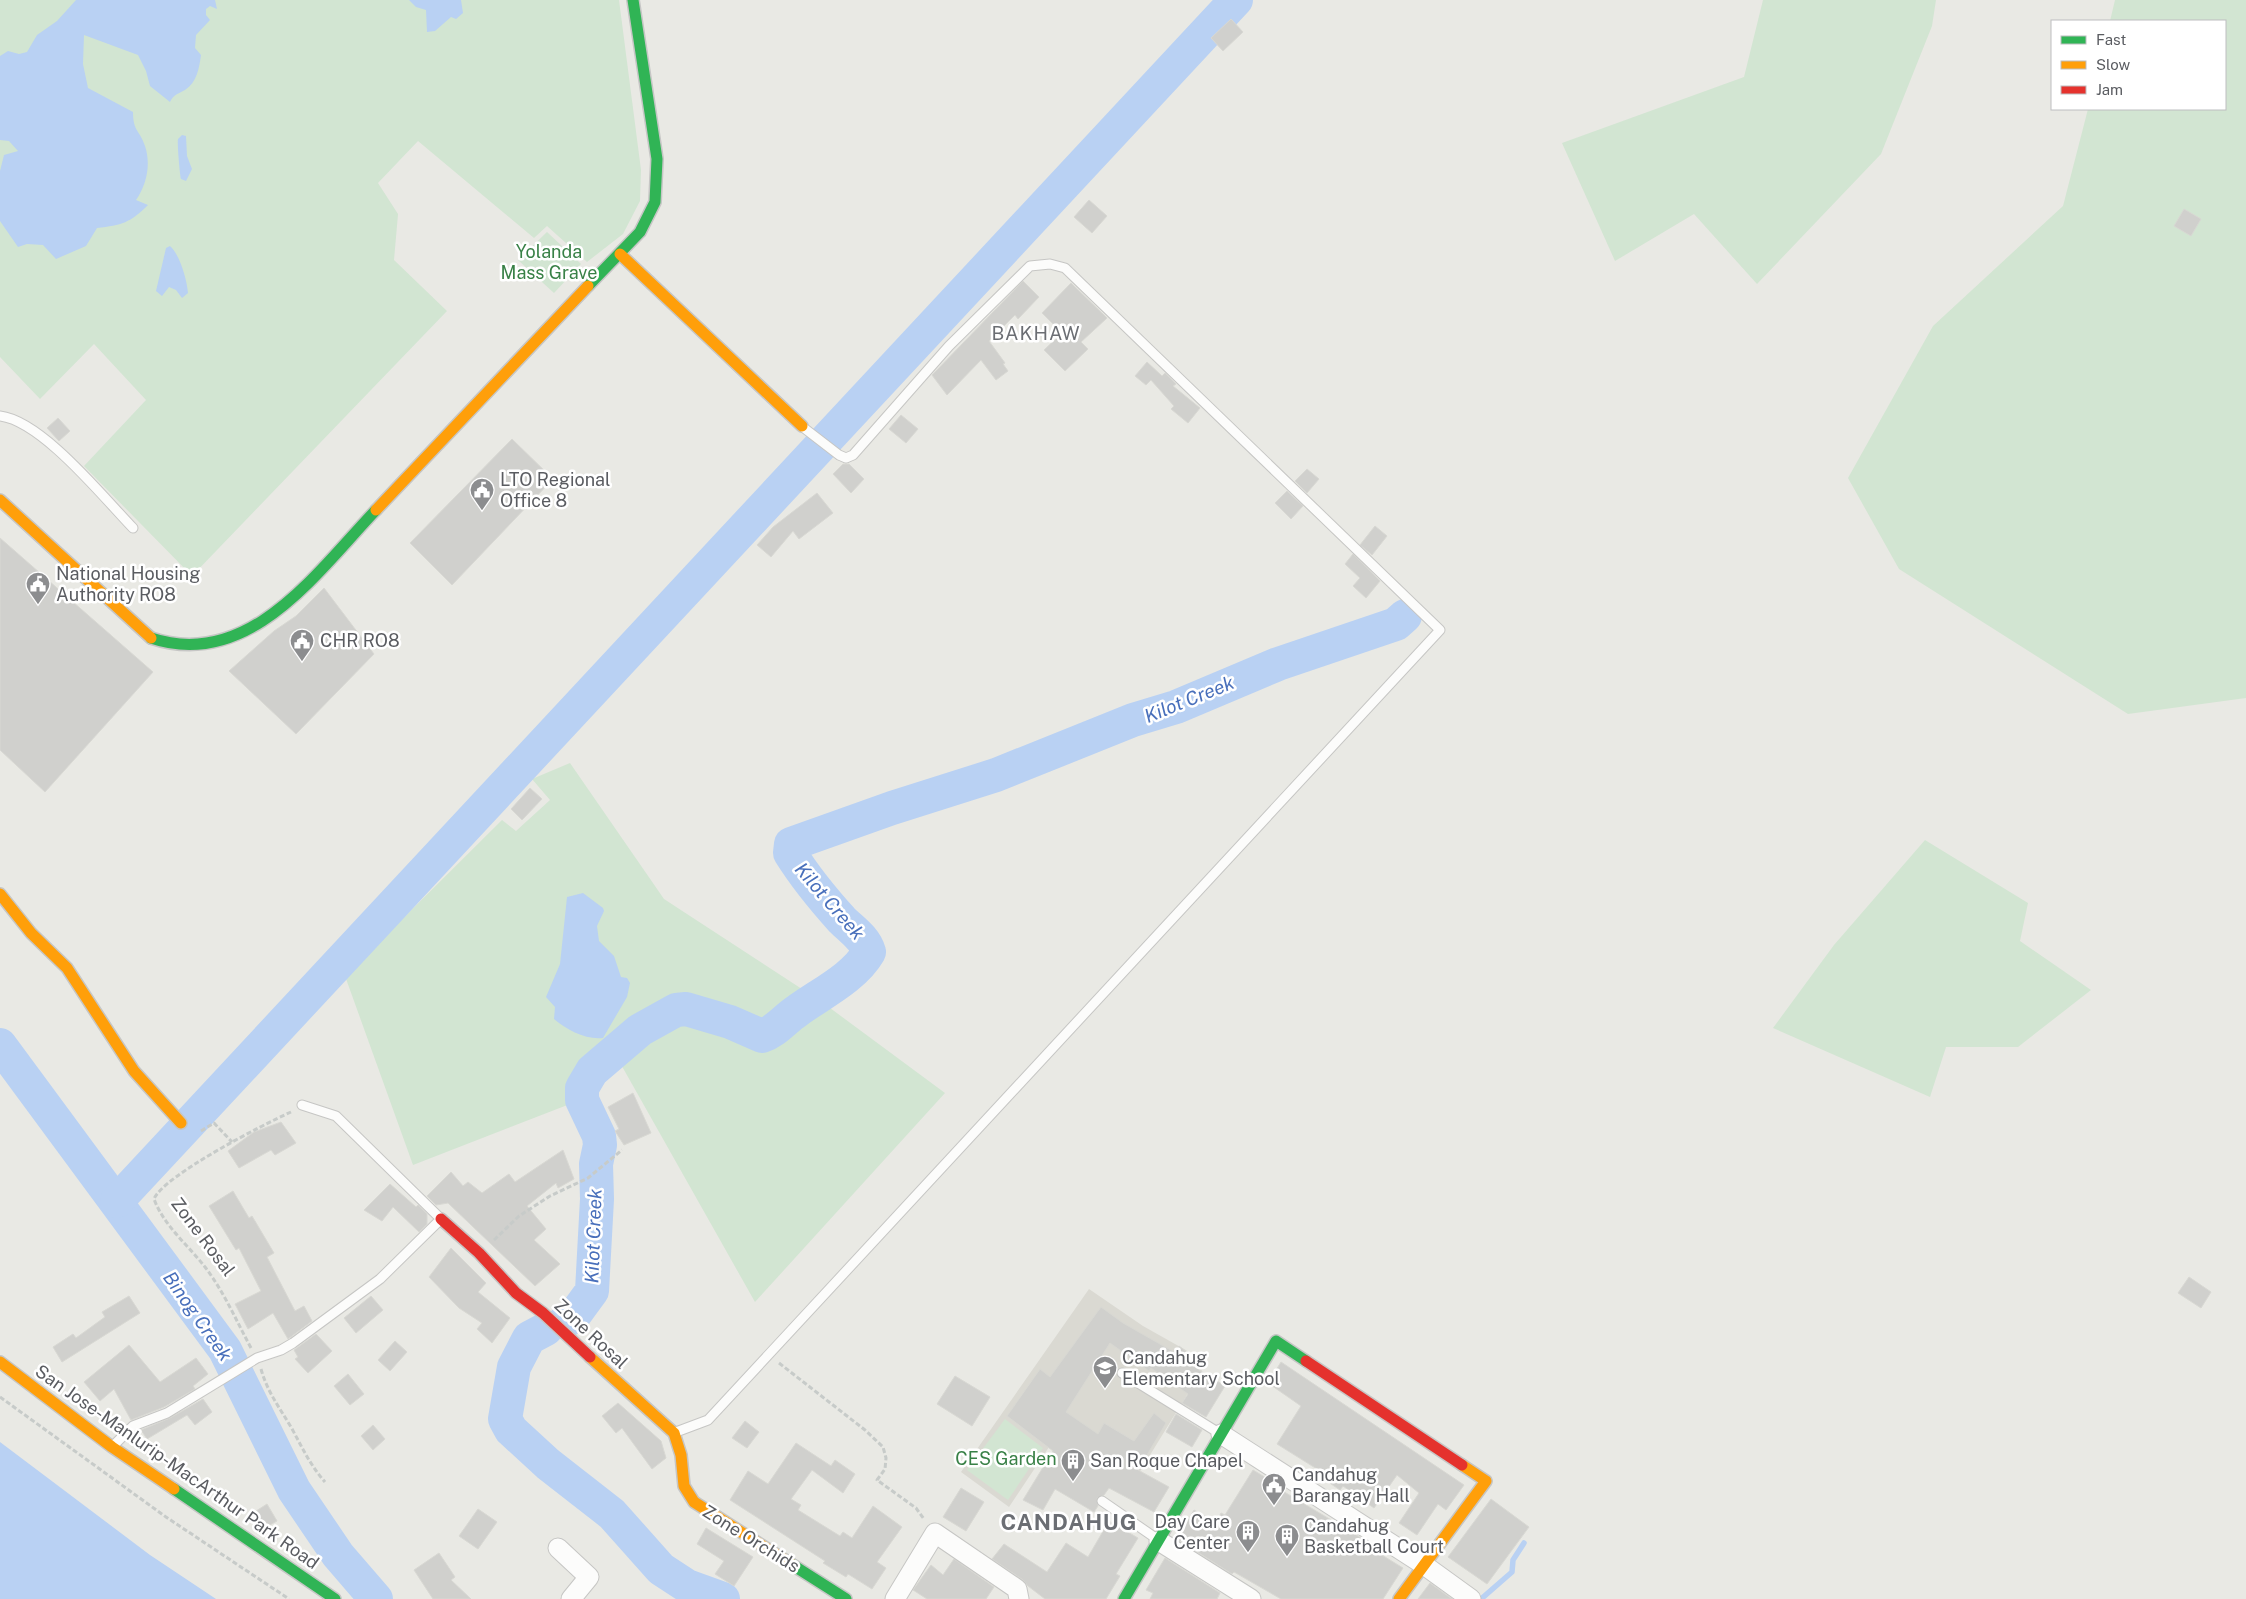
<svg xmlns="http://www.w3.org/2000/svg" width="2246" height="1599" font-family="'Public Sans',sans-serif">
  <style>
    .education { fill: #dad9d2 }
    .green { fill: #d2e5d2 }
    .water { fill: #b9d1f3 }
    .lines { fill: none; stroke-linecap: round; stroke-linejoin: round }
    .stream { stroke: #b9d1f3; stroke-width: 5.5 }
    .river { stroke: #b9d1f3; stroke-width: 34 }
    .building { fill: #d0d0cd; stroke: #d8d8d3 }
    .lane-casing { stroke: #c6c6c4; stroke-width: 11 }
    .street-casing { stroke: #c6c6c4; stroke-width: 21 }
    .fast-casing { stroke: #c6c6c5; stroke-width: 14 }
    .slow-casing { stroke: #c6c6c5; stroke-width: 14 }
    .jam-casing { stroke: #c6c6c5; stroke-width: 14 }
    .path { stroke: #c7cbc9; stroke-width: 3; stroke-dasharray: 5 2.5; stroke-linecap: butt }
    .lane { stroke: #fcfcfb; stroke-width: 9 }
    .street { stroke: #fcfcfb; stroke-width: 19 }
    .fast { stroke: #30b455; stroke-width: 11 }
    .slow { stroke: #ff9f0a; stroke-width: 11 }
    .jam { stroke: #e5322d; stroke-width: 11 }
    .labels { text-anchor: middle; stroke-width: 5; stroke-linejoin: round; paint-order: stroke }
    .park-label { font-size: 18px; fill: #398147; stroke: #fff }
    .poi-label { font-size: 18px; fill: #5a5c61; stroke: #fff; text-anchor: start }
    .street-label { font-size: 18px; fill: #5a5c61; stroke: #fff }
    .neighbourhood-label { font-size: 19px; letter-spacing: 1px; fill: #6b6e73; stroke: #fff }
    .water-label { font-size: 19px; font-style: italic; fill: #486fbb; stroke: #fff }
    .district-label { font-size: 22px; font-weight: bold; letter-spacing: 1px; fill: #6b6e73; stroke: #fff }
  </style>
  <rect width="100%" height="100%" fill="#e9e9e4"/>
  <path class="education" d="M 1089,1289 L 1143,1326 L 1207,1362 L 1128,1491 L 1051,1444 L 1009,1507 L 961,1472 Z"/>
  <g class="green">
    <path d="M 0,0 L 619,0 L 641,170 L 640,201 L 623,234 L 587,262 L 547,226 L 534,238 L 418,141 L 378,183 L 398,214 L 394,260 L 447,311 L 192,576 L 84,466 L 146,400 L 94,344 L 40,399 L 0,357 Z"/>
    <path d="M 1763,0 L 1936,0 L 1932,26 L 1881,154 L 1757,284 L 1694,214 L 1615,261 L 1562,143 L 1744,77 Z"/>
    <path d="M 2115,0 L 2246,0 L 2246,698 L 2128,714 L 1899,569 L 1848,478 L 1933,326 L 2063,206 L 2088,109 L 2225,109 L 2225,21 L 2110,21 Z"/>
    <path d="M 547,232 L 581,264 L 554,293 L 518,260 Z"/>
    <path d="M 570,763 L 664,899 L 805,991 L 766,1022 L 681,997 C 647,1004 590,1056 568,1083 L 570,1104 L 413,1165 L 345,976 L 502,820 L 516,831 L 550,800 L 532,779 Z"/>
    <path d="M 1925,840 L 2028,903 L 2020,941 L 2091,990 L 2018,1047 L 1946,1047 L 1930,1097 L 1773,1028 L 1834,945 Z"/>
    <path d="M 826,1005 L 945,1093 L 755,1302 L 619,1061 L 648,1038 L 685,1018 L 761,1047 L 776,1043 Z"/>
    <path d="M 1005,1419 L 1043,1448 L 1008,1500 L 967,1470 Z"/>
  </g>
  <g class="water">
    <path d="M 76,0 L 215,0 L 217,9 L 210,6 L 206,9 L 206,15 L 210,20 L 196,35 L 195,48 L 201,55 C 199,69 197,82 185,90 C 178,94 174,94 170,102 L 150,86 L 146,71 L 138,55 L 84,35 L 83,64 L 88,88 L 133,112 C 133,132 140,130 145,146 C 151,164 147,184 136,200 L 148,205 C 130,223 122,225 97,228 L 86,246 L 56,259 L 43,245 L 27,244 L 18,247 L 0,221 L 0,171 L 4,155 L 18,151 L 9,141 L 0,140 L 0,56 L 8,51 L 19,54 L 27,52 L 37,35 L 57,21 Z"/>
    <path d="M 409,0 L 461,0 L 463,13 L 456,19 L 451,17 L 435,31 L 427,32 L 426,10 L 416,7 Z"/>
    <path d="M 182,135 L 186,136 L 187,156 L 192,169 L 186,181 L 181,179 C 180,176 177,143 178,139 Z"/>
    <path d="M 170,246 C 180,255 187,280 188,293 L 182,298 L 176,290 L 169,287 L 162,296 L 156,291 L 166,248 Z"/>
    <path d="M 583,893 L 603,908 L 604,911 L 597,926 L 599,941 L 614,956 L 621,977 L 627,978 L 630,983 L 627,997 L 603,1038 C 586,1040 567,1030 554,1019 L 555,1007 L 546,997 L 560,964 L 567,897 Z"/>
    <path d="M 0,1442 L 150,1555 L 216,1599 L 0,1599 Z"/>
  </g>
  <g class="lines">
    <path class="stream" d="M 1481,1599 L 1512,1572 L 1513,1560 L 1524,1543"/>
    <g class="river">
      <path d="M 0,1045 L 225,1350 L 294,1490 L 338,1555 L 376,1599"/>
      <path d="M 117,1201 L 1236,0"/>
      <path d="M 564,1322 L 573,1317 L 592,1291 L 597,1199 L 596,1164 L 600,1145 L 599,1136 L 582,1100 L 582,1088 L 592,1071 L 640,1030 L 676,1010 L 686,1009 L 730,1022 L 762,1036 C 775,1032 785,1019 797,1011 C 820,994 854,978 869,952 C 865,938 852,930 842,920 C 823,899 805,877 790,853 L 791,844 L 892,808 L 996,775 L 1133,720 L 1176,707 L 1278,664 L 1396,624 L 1405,616"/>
      <path d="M 546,1329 L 529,1338 L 514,1367 L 505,1419 L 511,1430 L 548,1464 L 612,1514 L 661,1569 L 687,1586 L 723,1599"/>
    </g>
  </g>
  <g class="building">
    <path d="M 1231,19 L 1243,32 L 1223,51 L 1211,38 Z"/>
    <path d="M 1089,200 L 1107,216 L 1092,233 L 1074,217 Z"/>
    <path d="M 2184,209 L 2201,219 L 2191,236 L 2174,226 Z"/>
    <path d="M 1023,281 L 1039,297 L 1018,319 L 1015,315 L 989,341 L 1005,363 L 1003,364 L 1008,371 L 996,380 L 981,360 L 947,395 L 932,375 Z"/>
    <path d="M 1071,283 L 1107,318 L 1081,342 L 1088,349 L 1065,371 L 1044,350 L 1062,333 L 1042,313 Z"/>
    <path d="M 1147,362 L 1162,376 L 1165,373 L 1176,384 L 1173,386 L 1200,408 L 1188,423 L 1171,409 L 1174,406 L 1151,380 L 1146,385 L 1135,376 Z"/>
    <path d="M 901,415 L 918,429 L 906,443 L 889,429 Z"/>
    <path d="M 58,418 L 70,431 L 59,441 L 47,428 Z"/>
    <path d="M 512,439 L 553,479 L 452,585 L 410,543 Z"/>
    <path d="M 843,464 L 849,464 L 864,479 L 851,493 L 833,474 Z"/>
    <path d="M 1307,469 L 1319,479 L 1307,493 L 1295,481 Z"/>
    <path d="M 1287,491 L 1303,506 L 1291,519 L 1275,503 Z"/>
    <path d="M 817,493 L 833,513 L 799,539 L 793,531 L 771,557 L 757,545 L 773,527 Z"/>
    <path d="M 1375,526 L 1387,536 L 1372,555 L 1360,545 Z"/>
    <path d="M 0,538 L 153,672 L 45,792 L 0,750 Z"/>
    <path d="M 1353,554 L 1380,581 L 1366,598 L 1353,586 L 1360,578 L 1345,564 Z"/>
    <path d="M 324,588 L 374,654 L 296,734 L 229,671 L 274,631 L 296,616 Z"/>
    <path d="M 530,788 L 542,799 L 522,820 L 511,809 Z"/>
    <path d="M 633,1093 L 651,1133 L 624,1145 L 615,1131 L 619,1129 L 608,1107 Z"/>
    <path d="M 281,1122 L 296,1143 L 275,1155 L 271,1150 L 239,1168 L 228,1151 L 254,1132 Z"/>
    <path d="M 563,1150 L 574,1179 L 558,1188 L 556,1183 L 527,1206 L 546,1229 L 534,1240 L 560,1264 L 535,1286 L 448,1203 L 436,1205 L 427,1196 L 451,1172 L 463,1186 L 468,1182 L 482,1193 L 509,1174 L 515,1182 Z"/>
    <path d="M 390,1184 L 416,1207 L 418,1205 L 427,1214 L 427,1224 L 419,1232 L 393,1207 L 382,1221 L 364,1210 Z"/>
    <path d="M 233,1191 L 249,1218 L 252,1216 L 274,1253 L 267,1257 L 295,1311 L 304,1306 L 312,1321 L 288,1339 L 273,1313 L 248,1329 L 235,1304 L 261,1291 L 239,1248 L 236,1250 L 209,1206 Z"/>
    <path d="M 451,1248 L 486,1283 L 478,1292 L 510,1318 L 492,1343 L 477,1329 L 482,1323 L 459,1308 L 429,1277 Z"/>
    <path d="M 2189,1277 L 2211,1292 L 2201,1308 L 2178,1293 Z"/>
    <path d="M 129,1296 L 140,1313 L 62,1362 L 53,1347 L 73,1334 L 76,1338 L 105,1317 L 102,1312 Z"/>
    <path d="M 371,1296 L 383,1310 L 356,1333 L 344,1318 Z"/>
    <path d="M 1101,1307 L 1123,1323 L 1174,1352 L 1179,1346 L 1203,1364 L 1199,1370 L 1225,1386 L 1206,1417 L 1182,1403 L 1188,1394 L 1151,1368 L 1149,1371 L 1110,1343 L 1066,1412 L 1098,1434 L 1104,1423 L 1134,1441 L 1154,1413 L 1166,1423 L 1138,1470 L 1169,1487 L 1154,1512 L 1109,1488 L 1104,1495 L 1097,1498 L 1098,1506 L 1094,1512 L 1055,1489 L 1043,1510 L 1023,1500 L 1053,1451 L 1007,1416 L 1040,1369 L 1050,1377 Z"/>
    <path d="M 316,1334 L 332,1351 L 308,1373 L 295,1359 L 298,1357 L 294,1350 Z"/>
    <path d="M 395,1341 L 407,1352 L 390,1371 L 378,1360 Z"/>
    <path d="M 129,1345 L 160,1382 L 196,1358 L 208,1374 L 193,1386 L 195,1389 L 164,1407 L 131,1420 L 114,1389 L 100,1401 L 84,1382 Z"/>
    <path d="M 1281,1362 L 1464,1485 L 1446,1510 L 1438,1504 L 1417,1535 L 1399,1523 L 1419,1493 L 1397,1475 L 1374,1508 L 1343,1486 L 1340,1490 L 1315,1473 L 1317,1469 L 1277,1444 L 1301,1406 L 1268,1383 Z"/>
    <path d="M 348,1374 L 364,1394 L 350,1405 L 334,1386 Z"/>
    <path d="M 955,1376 L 990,1397 L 972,1426 L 937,1404 Z"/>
    <path d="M 203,1399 L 212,1412 L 195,1425 L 187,1415 L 147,1439 L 141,1430 L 170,1418 Z"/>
    <path d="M 618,1403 L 661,1441 L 666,1458 L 652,1469 L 622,1428 L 616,1433 L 602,1416 Z"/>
    <path d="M 1176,1414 L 1202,1430 L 1192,1447 L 1166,1432 Z"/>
    <path d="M 745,1421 L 759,1432 L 747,1448 L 732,1438 Z"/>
    <path d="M 373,1425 L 385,1439 L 373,1450 L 361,1436 Z"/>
    <path d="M 796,1443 L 831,1466 L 835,1460 L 855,1474 L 843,1493 L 812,1470 L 791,1499 L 801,1505 L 798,1510 L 840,1536 L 843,1532 L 852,1538 L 873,1506 L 902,1527 L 877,1562 L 886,1568 L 872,1589 L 848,1574 L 846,1577 L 823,1563 L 825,1561 L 730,1500 L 748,1471 L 768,1484 Z"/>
    <path d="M 1253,1470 L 1273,1482 L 1271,1484 L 1373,1545 L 1372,1549 L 1403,1568 L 1383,1599 L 1281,1599 L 1234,1572 L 1232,1574 L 1177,1539 L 1194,1510 L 1216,1523 L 1221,1513 L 1225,1515 Z"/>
    <path d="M 961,1488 L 984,1502 L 966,1531 L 943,1517 Z"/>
    <path d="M 1491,1499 L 1529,1527 L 1487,1584 L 1448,1557 Z"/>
    <path d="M 267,1504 L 277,1521 L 263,1529 L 253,1513 Z"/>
    <path d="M 478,1509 L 497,1522 L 478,1549 L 459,1536 Z"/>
    <path d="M 1109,1521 L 1138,1538 L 1116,1574 L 1120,1576 L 1106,1599 L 1045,1599 L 1028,1586 L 1023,1580 L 992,1559 L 1004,1544 L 1047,1572 L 1066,1543 L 1088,1557 Z"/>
    <path d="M 706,1528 L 753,1557 L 734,1586 L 715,1574 L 724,1561 L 697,1544 Z"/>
    <path d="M 439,1553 L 455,1577 L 451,1580 L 471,1599 L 433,1599 L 414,1570 Z"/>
    <path d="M 1165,1558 L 1220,1593 L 1217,1599 L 1150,1599 L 1153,1593 L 1146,1590 Z"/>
    <path d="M 954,1559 L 994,1587 L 986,1599 L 927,1599 L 913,1590 L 931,1565 L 943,1575 Z"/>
    <path d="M 1430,1583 L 1452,1599 L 1418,1599 Z"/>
  </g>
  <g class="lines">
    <defs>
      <g id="lane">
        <path d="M 0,416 C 42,421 103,497 133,528"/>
        <path d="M 1122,1373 L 1219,1433"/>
        <path d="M 676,1432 L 708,1420 L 1440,630 L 1065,268 L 1050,264 L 1030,266 L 949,346 L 853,455 L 846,458 L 839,455 L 804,428"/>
        <path d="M 114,1445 L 133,1426 L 167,1413 L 257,1358 L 281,1350 L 293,1343 L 380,1279 L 441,1219 L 336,1116 L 302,1105"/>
        <path d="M 1102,1501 L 1157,1539"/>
      </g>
      <g id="street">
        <path d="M 1221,1434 L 1424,1565 L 1471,1599"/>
        <path d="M 1159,1541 L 1251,1599"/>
        <path d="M 558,1548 L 589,1577 L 571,1599"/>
        <path d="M 895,1599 L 935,1533 L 1017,1589 L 1019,1599"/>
      </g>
      <g id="fast">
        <path d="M 588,286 L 640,232 L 655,202 L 657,159 L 633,0"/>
        <path d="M 151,638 C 249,671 317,572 376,510"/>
        <path d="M 174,1489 L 335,1599"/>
        <path d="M 791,1564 L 846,1599"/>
        <path d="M 1124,1599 L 1276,1341 L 1306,1361"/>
      </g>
      <g id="slow">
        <path d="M 620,254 L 802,426"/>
        <path d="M 0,500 L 151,638"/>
        <path d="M 376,510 L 588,286"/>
        <path d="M 0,894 L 31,933 L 67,968 L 134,1071 L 181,1123"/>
        <path d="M 590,1357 L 674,1433 L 681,1455 L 684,1486 L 694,1502 L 791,1564"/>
        <path d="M 0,1362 L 112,1447 L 174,1489"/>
        <path d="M 1399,1599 L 1486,1481 L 1462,1465"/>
      </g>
      <g id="jam">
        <path d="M 441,1219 L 479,1253 L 516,1293 L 543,1313 L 590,1357"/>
        <path d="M 1306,1361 L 1462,1465"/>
      </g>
    </defs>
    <use href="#lane" class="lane-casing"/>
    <use href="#street" class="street-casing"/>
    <use href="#fast" class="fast-casing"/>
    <use href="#slow" class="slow-casing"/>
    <use href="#jam" class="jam-casing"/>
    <g class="path">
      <path d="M 201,1131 L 214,1123 L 232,1142"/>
      <path d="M 494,1240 L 519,1216 L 550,1196 L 588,1178 L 622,1150"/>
      <path d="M 251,1348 C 236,1320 224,1292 205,1267 C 188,1245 164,1226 154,1199 C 163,1176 264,1124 291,1112"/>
      <path d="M 779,1363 L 865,1430 L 883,1447 L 886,1458 L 885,1469 L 877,1480 L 916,1508 L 924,1519"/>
      <path d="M 261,1369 C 267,1391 279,1407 291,1427 C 302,1447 310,1465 325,1482"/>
      <path d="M 0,1397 L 166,1517 L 289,1599"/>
    </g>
    <use href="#lane" class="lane"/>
    <use href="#street" class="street"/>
    <use href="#fast" class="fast"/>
    <use href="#slow" class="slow"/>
    <use href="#jam" class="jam"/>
  </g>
  <defs>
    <symbol id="civic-pin" viewBox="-11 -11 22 30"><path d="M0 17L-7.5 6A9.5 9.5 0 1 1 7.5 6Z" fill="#8c8d8f" stroke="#fff"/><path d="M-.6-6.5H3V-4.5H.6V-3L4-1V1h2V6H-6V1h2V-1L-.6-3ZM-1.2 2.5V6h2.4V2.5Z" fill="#fff"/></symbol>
    <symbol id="school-pin" viewBox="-11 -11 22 30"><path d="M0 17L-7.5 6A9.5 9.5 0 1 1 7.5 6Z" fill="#8c8d8f" stroke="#fff"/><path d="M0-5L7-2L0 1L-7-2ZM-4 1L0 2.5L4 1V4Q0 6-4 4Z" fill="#fff"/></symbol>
    <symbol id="building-pin" viewBox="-11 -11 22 30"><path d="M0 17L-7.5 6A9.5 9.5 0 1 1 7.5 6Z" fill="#8c8d8f" stroke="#fff"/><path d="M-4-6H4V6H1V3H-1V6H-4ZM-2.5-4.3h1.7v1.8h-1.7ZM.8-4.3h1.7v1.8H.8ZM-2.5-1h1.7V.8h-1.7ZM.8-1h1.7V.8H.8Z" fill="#fff"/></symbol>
  </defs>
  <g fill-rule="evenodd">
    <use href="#civic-pin" x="468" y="476" width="28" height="38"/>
    <use href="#civic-pin" x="24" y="570" width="28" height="38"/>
    <use href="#civic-pin" x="288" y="627" width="28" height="38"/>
    <use href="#school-pin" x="1091" y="1354" width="28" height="38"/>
    <use href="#building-pin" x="1059" y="1447" width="28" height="38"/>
    <use href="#civic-pin" x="1260" y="1471" width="28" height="38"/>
    <use href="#building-pin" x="1234" y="1518" width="28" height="38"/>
    <use href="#building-pin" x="1273" y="1522" width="28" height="38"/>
  </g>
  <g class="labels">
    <g class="park-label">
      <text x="549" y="258">Yolanda<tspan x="549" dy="21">Mass Grave</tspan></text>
      <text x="1006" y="1465">CES Garden</text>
    </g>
    <g class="poi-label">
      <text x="500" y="486">LTO Regional<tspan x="500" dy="21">Office 8</tspan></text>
      <text x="56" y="580">National Housing<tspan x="56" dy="21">Authority RO8</tspan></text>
      <text x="320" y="647">CHR RO8</text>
      <text x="1122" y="1364">Candahug<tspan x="1122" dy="21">Elementary School</tspan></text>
      <text x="1090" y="1467">San Roque Chapel</text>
      <text x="1292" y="1481">Candahug<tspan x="1292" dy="21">Barangay Hall</tspan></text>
      <text x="1230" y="1528" text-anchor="end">Day Care<tspan x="1230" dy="21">Center</tspan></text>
      <text x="1304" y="1532">Candahug<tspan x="1304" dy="21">Basketball Court</tspan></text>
    </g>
    <g class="street-label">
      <text transform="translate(203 1237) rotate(53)" y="6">Zone Rosal</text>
      <text transform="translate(591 1334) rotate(43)" y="6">Zone Rosal</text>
      <text transform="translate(177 1467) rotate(35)" y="6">San Jose-Manlurip-MacArthur Park Road</text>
      <text transform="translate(751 1539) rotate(32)" y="6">Zone Orchids</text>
    </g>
    <g class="neighbourhood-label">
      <text x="1036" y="340">BAKHAW</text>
    </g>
    <g class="water-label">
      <text transform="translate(1189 699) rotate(-22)" y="7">Kilot Creek</text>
      <text transform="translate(830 901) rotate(49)" y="7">Kilot Creek</text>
      <text transform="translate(593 1236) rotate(-88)" y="7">Kilot Creek</text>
      <text transform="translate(198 1316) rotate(55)" y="7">Binog Creek</text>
    </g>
    <g class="district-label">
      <text x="1069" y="1530">CANDAHUG</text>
    </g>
  </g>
  <rect x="2051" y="20" width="175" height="90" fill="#ffffff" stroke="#bdbec0"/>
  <rect x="2061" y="36" width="25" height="8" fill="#30b455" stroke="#bdbec0"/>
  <text x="2096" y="45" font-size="15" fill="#5a5c61">Fast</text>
  <rect x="2061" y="61" width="25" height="8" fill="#ff9f0a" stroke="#bdbec0"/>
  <text x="2096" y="70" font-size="15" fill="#5a5c61">Slow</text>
  <rect x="2061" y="86" width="25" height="8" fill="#e5322d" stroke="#bdbec0"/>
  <text x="2096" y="95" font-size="15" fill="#5a5c61">Jam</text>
</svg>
